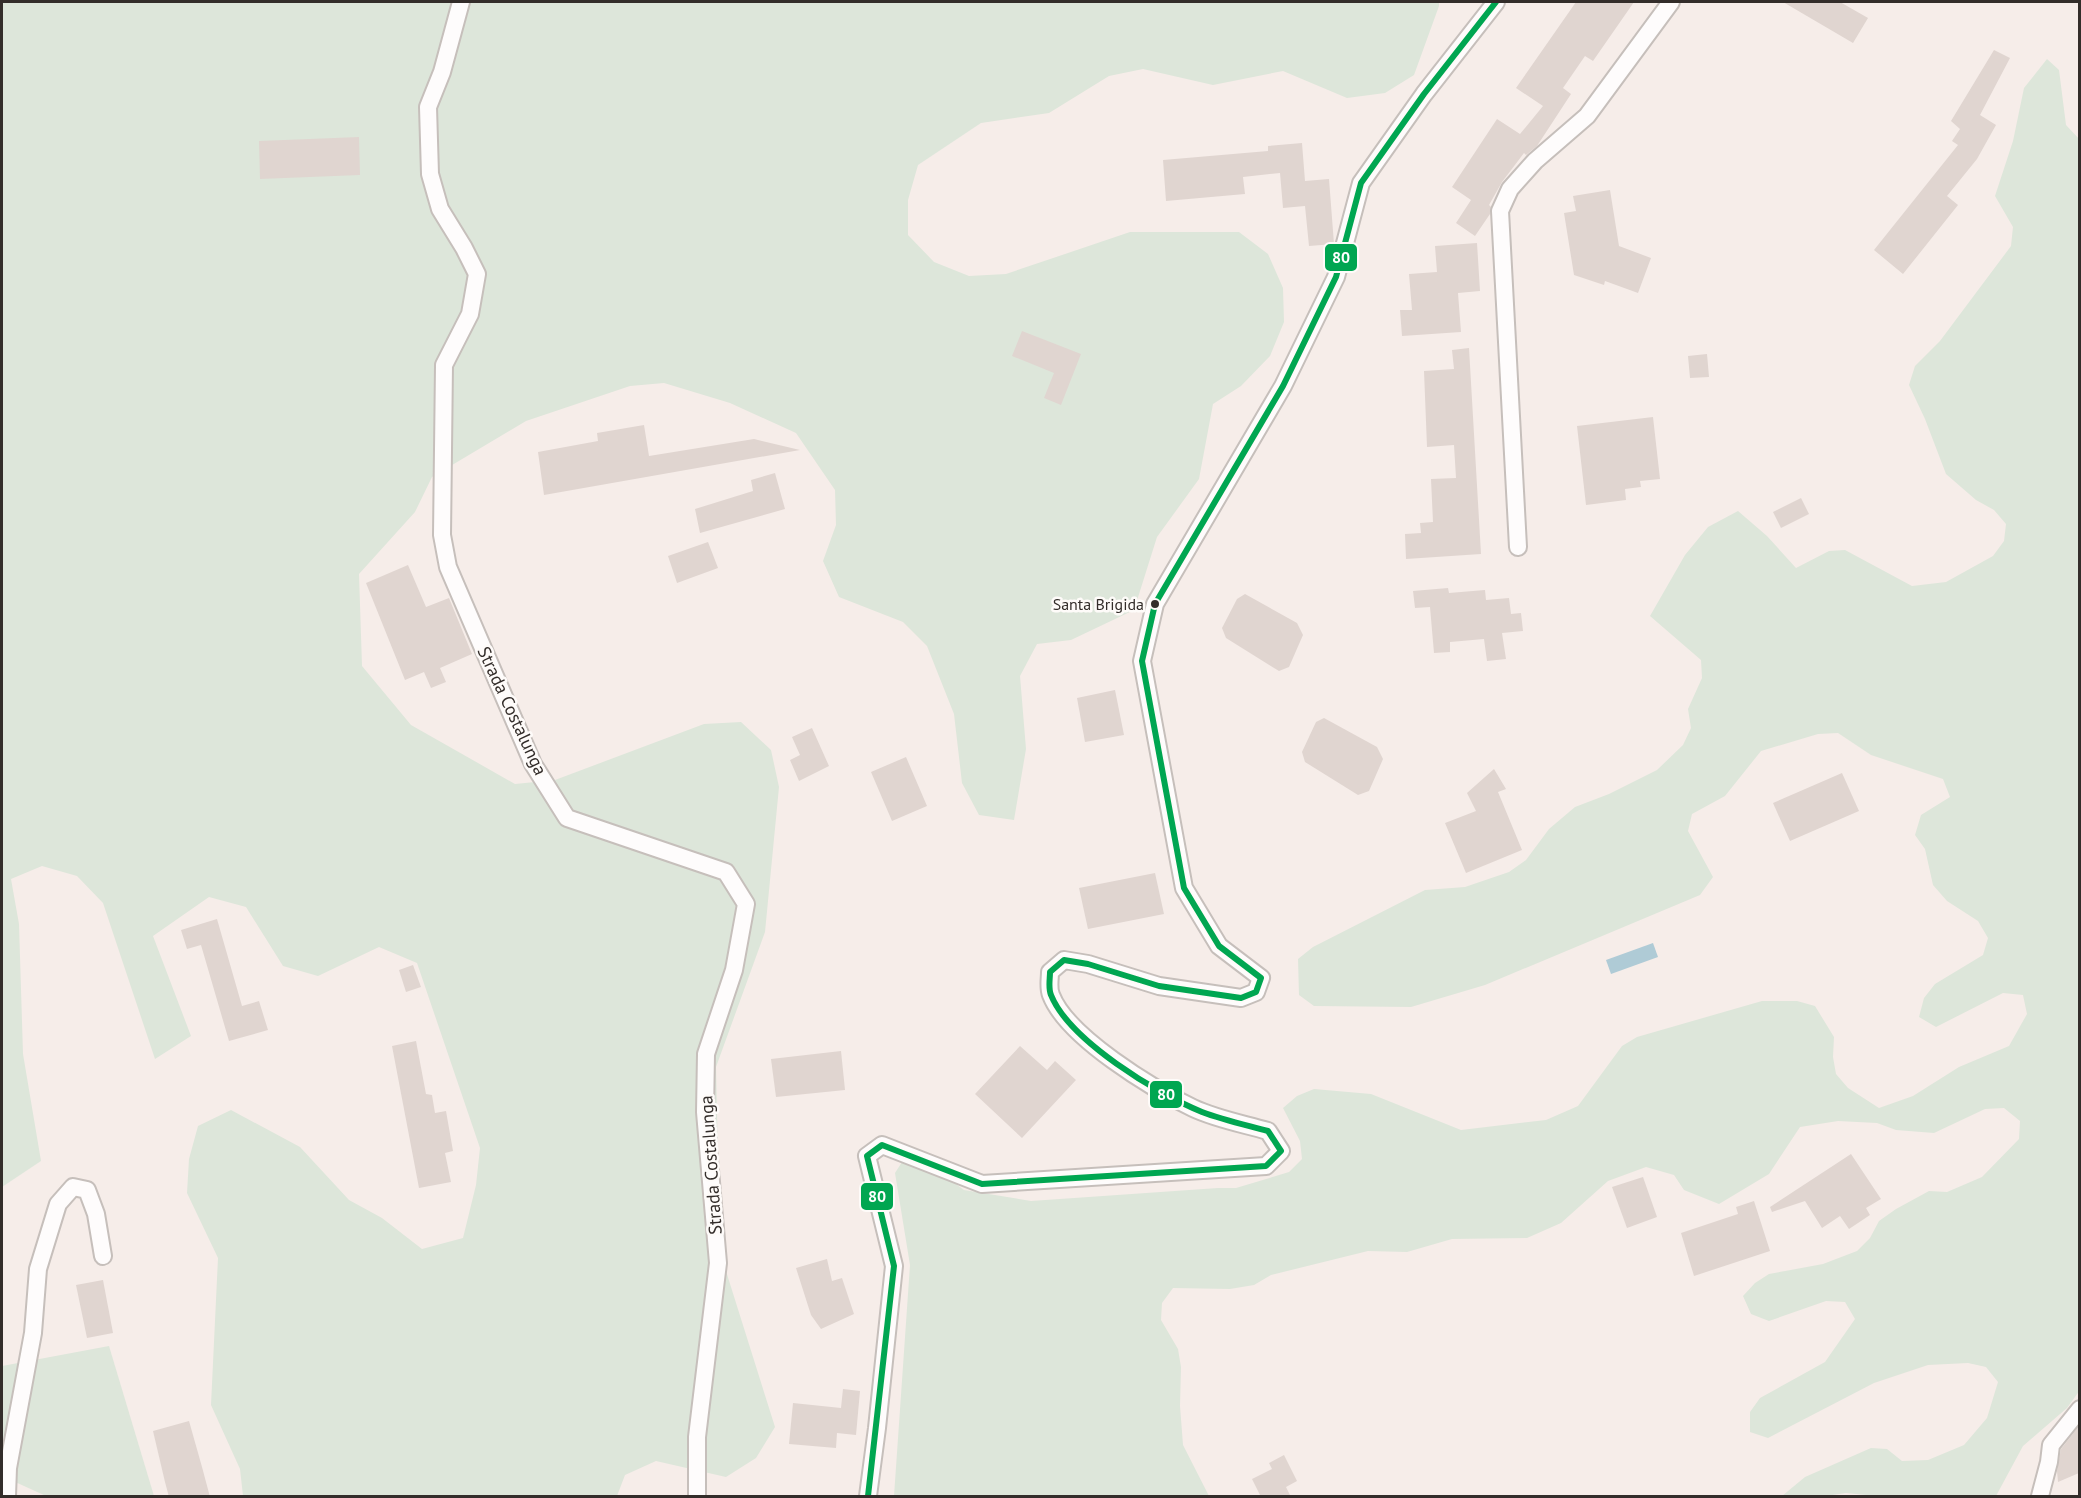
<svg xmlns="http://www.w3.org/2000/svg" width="2081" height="1498" font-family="'PT Sans',sans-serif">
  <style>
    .green { fill: #dde6da }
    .water { fill: #afcbd6 }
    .building { fill: #e0d5d0 }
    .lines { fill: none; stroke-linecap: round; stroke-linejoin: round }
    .street-casing { stroke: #c6bfbb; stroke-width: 20 }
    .street { stroke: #fefcfc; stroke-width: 16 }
    .bus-1-casing { stroke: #fefbf9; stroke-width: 10 }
    .bus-1 { stroke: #00a651; stroke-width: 6 }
    .bus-dot { fill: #332d2a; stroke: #fefbf9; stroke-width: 2 }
    .labels { text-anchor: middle; stroke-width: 5; stroke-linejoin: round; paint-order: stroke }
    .bus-label { font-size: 16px; fill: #332d2a; stroke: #fefbf9; text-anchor: end }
    .street-label { font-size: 18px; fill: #332d2a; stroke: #fefbf9 }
    .line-badge { stroke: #fefbf9; stroke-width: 2 }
    .badge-label { font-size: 16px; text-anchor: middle; font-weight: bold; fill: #fff }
  </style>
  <rect width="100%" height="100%" fill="#f6ede9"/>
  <g class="green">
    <path d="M 2,2 L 1439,2 L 1439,6 L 1414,75 L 1385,93 L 1347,98 L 1283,71 L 1213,85 L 1143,69 L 1109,76 L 1049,113 L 981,123 L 918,165 L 908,200 L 908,235 L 934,262 L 969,276 L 1006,274 L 1130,232 L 1239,232 L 1268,254 L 1283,288 L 1284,322 L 1270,356 L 1241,386 L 1213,404 L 1199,479 L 1157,537 L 1134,610 L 1071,640 L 1037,644 L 1020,676 L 1026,749 L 1014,820 L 979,815 L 962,783 L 954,714 L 927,646 L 903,622 L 839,597 L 823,561 L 836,525 L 835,490 L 796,433 L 730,403 L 664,383 L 630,386 L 526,421 L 432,477 L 415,512 L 359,574 L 362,666 L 411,725 L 515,784 L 555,780 L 704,724 L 741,722 L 771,750 L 779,787 L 765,932 L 716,1067 L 720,1252 L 775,1427 L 756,1458 L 726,1477 L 656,1461 L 625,1475 L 617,1496 L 243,1496 L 240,1469 L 211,1405 L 218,1258 L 187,1193 L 189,1159 L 198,1126 L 231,1110 L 300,1147 L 349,1200 L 382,1218 L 422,1249 L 463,1238 L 476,1185 L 480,1148 L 417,963 L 379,947 L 318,976 L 283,966 L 246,907 L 209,897 L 153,936 L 191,1036 L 155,1059 L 103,903 L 77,876 L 42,866 L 11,879 L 19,924 L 23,1054 L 41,1161 L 2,1187 Z"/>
    <path d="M 2047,59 L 2059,70 L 2066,125 L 2080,140 L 2080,1390 L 2067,1408 L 2023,1446 L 1996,1496 L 1868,1496 L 1866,1495 L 1846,1493 L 1826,1496 L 1782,1496 L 1805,1477 L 1871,1448 L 1887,1449 L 1902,1461 L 1928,1460 L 1964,1445 L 1987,1418 L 1998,1382 L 1986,1367 L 1968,1363 L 1928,1365 L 1874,1383 L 1768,1438 L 1750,1432 L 1750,1412 L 1760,1398 L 1825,1362 L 1855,1319 L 1845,1302 L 1826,1301 L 1769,1321 L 1751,1314 L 1743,1296 L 1755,1283 L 1769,1274 L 1823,1264 L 1857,1251 L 1870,1238 L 1879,1221 L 1896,1209 L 1929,1191 L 1947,1192 L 1982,1177 L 2019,1139 L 2020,1121 L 2004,1108 L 1985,1109 L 1934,1133 L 1896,1130 L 1877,1123 L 1838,1121 L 1800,1127 L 1769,1174 L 1719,1204 L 1684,1190 L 1674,1175 L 1646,1167 L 1608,1181 L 1561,1223 L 1527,1238 L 1452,1239 L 1407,1252 L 1368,1251 L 1271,1275 L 1254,1285 L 1230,1289 L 1173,1288 L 1162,1303 L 1161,1320 L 1178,1349 L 1181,1367 L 1180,1406 L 1183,1445 L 1209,1496 L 894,1496 L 910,1265 L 895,1173 L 902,1162 L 949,1179 L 964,1190 L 1031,1201 L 1218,1188 L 1236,1188 L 1289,1172 L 1302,1159 L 1300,1141 L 1283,1108 L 1297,1096 L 1314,1089 L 1371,1094 L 1461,1130 L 1546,1120 L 1578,1106 L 1622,1046 L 1637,1037 L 1762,1001 L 1797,1001 L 1815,1006 L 1834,1037 L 1833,1057 L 1836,1074 L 1848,1088 L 1879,1108 L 1913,1096 L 1959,1067 L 2009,1046 L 2027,1014 L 2023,995 L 2003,993 L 1936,1027 L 1919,1017 L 1924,998 L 1935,984 L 1983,955 L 1988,938 L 1978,921 L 1947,901 L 1933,885 L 1925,849 L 1915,835 L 1921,815 L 1950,797 L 1943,779 L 1871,755 L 1838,733 L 1818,734 L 1761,751 L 1725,796 L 1692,814 L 1688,831 L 1713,877 L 1700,895 L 1485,985 L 1411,1007 L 1314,1006 L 1299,995 L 1298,959 L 1313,947 L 1425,890 L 1465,887 L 1509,872 L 1526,860 L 1549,829 L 1575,807 L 1609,794 L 1657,770 L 1683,745 L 1691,728 L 1688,709 L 1702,678 L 1701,660 L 1650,616 L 1685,555 L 1708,527 L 1738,511 L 1767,536 L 1796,568 L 1829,551 L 1845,550 L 1912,586 L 1946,582 L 1993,556 L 2004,541 L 2006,524 L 1994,510 L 1976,500 L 1946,474 L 1925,419 L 1909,385 L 1915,366 L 1940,341 L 2011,246 L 2013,227 L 1995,196 L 2013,141 L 2024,88 Z"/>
    <path d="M 109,1346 L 154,1496 L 46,1496 L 2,1476 L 2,1366 Z"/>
  </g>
  <path class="water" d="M 1653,943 L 1658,957 L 1611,974 L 1606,960 Z"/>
  <g class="building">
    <path d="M 1576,2 L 1634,2 L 1593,61 L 1585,56 L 1563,88 L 1571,94 L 1537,146 L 1526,155 L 1524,153 L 1502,182 L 1489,205 L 1491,207 L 1490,214 L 1475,236 L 1456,223 L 1471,200 L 1452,187 L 1497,119 L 1520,134 L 1543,106 L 1516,88 Z"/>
    <path d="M 1783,2 L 1840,2 L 1868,18 L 1853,43 Z"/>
    <path d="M 1994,50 L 2010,58 L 1980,115 L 1996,125 L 1977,159 L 1947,196 L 1958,205 L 1903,274 L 1874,250 L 1958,145 L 1952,141 L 1960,129 L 1951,121 Z"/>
    <path d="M 359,137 L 360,175 L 260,179 L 259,141 Z"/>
    <path d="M 1302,143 L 1305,181 L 1329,179 L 1334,244 L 1309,246 L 1305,206 L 1283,208 L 1280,173 L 1243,177 L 1245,194 L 1166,201 L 1163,160 L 1268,151 L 1268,146 Z"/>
    <path d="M 1610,190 L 1619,246 L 1651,258 L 1638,293 L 1605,281 L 1604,285 L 1574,275 L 1564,213 L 1576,211 L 1573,196 Z"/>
    <path d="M 1477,243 L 1480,291 L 1458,293 L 1461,332 L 1402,336 L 1400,310 L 1412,310 L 1409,274 L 1437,272 L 1435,246 Z"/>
    <path d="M 1022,331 L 1081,354 L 1061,405 L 1044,398 L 1054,373 L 1012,356 Z"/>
    <path d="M 1469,348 L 1481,554 L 1406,559 L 1405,534 L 1421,533 L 1420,523 L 1433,522 L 1431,479 L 1456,478 L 1454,445 L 1427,447 L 1424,371 L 1454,369 L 1452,350 Z"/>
    <path d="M 1707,354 L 1709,377 L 1690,378 L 1688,356 Z"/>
    <path d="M 1653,417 L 1660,479 L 1640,481 L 1641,487 L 1625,489 L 1626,500 L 1586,505 L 1577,426 Z"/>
    <path d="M 644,425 L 649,456 L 754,439 L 800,450 L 544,495 L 538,452 L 598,441 L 597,433 Z"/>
    <path d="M 775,473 L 785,509 L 700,533 L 695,509 L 753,491 L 751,480 Z"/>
    <path d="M 1801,498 L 1809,514 L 1781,528 L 1773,512 Z"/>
    <path d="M 708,542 L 718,568 L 677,583 L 668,556 Z"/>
    <path d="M 408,565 L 426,607 L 449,598 L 472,654 L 440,668 L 446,682 L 431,688 L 424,672 L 405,680 L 366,583 Z"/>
    <path d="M 1448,588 L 1449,593 L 1485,590 L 1486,600 L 1509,598 L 1511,614 L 1521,613 L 1523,631 L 1502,633 L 1506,659 L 1487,661 L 1484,639 L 1450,642 L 1450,652 L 1434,653 L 1430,607 L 1415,608 L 1413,591 Z"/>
    <path d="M 1245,594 L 1297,623 L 1303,635 L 1289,667 L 1279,671 L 1226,638 L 1222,628 L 1237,599 Z"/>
    <path d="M 1115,690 L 1124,735 L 1085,742 L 1077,698 Z"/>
    <path d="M 1324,718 L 1377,747 L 1383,759 L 1369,791 L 1358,795 L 1305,762 L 1302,752 L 1316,722 Z"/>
    <path d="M 812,728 L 829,766 L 799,781 L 790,760 L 800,755 L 792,737 Z"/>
    <path d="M 906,757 L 927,806 L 892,821 L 871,772 Z"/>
    <path d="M 1494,769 L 1506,789 L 1498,792 L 1522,850 L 1466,873 L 1445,823 L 1476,811 L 1467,793 Z"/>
    <path d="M 1842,773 L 1859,811 L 1790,841 L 1773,803 Z"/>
    <path d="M 1155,873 L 1164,914 L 1088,929 L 1079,888 Z"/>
    <path d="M 217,919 L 242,1006 L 259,1001 L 268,1030 L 229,1041 L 201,945 L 187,949 L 181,930 Z"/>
    <path d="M 413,965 L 421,987 L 406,992 L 399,970 Z"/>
    <path d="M 416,1041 L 426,1094 L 432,1095 L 435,1113 L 446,1111 L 453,1151 L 445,1153 L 451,1182 L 419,1188 L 392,1046 Z"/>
    <path d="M 1020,1046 L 1047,1070 L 1055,1061 L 1076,1080 L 1022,1138 L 975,1094 Z"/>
    <path d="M 841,1051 L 845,1090 L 776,1097 L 771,1059 Z"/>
    <path d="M 1851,1154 L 1881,1199 L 1866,1208 L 1870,1215 L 1849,1229 L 1840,1216 L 1822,1228 L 1805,1201 L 1772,1212 L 1770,1207 Z"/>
    <path d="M 1643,1177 L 1657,1217 L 1627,1228 L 1612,1187 Z"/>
    <path d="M 1754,1201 L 1770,1251 L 1694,1276 L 1681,1233 L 1738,1214 L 1736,1207 Z"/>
    <path d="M 827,1259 L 832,1281 L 842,1278 L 854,1314 L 821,1329 L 811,1315 L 796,1268 Z"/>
    <path d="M 103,1280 L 113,1333 L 87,1338 L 76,1285 Z"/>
    <path d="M 843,1389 L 860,1391 L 856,1435 L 837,1433 L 836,1448 L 789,1444 L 793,1403 L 841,1408 Z"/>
    <path d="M 189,1421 L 202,1467 L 210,1497 L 169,1497 L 165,1482 L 153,1431 Z"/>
    <path d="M 2079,1426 L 2079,1473 L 2058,1482 L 2057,1471 L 2061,1449 Z"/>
    <path d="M 1284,1455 L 1297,1481 L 1286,1487 L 1291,1497 L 1261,1497 L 1252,1479 L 1272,1469 L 1269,1463 Z"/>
  </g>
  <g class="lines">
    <defs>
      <g id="street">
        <path d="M 461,2 L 442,72 L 428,107 L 430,174 L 440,209 L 464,248 L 477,274 L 470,314 L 444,365 L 442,535 L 448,567 L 533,764 L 567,818 L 726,872 L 746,904 L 734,970 L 706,1054 L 705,1112 L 718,1263 L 697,1437 L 697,1496"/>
        <path d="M 1518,547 L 1500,211 L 1510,189 L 1535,161 L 1587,116 L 1671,2"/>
        <path d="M 7,1496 L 8,1468 L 33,1333 L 38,1269 L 58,1204 L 73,1187 L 87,1190 L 96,1214 L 103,1256"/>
        <path d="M 868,1496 L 877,1428 L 894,1266 L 867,1156 L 882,1145 L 982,1184 L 1266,1166 L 1281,1151 L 1268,1131 C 1244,1124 1216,1119 1193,1108 C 1153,1089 1067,1037 1051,995 C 1048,988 1050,979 1050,972 L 1064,960 L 1088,964 L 1159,986 L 1241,998 L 1256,992 L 1261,978 L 1219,946 L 1184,888 L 1142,661 L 1155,604 L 1283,386 L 1336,277 L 1361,183 L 1424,94 L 1496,2"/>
        <path d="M 2040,1496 L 2049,1462 L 2051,1445 L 2080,1409"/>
      </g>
    </defs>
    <use href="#street" class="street-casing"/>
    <use href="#street" class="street"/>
    <defs>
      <path id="bus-1" d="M 868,1496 L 894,1266 L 867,1156 L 882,1145 L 982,1184 L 1266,1166 L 1281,1151 L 1268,1131 C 1246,1125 1223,1120 1202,1112 C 1157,1094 1069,1040 1051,995 C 1048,988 1050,979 1050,972 L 1064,960 L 1088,964 L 1159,986 L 1241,998 L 1256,992 L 1261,978 L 1219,946 L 1184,888 L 1142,661 L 1155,604 L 1283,386 L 1336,277 L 1361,183 L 1424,94 L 1496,2"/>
    </defs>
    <use href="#bus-1" class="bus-1-casing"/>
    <use href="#bus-1" class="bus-1"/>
  </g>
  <circle class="bus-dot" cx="1155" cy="604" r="5"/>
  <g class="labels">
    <g class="bus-label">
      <text x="1144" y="610">Santa Brigida</text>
    </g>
    <g class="street-label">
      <text transform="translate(512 711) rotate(65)" y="6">Strada Costalunga</text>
      <text transform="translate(711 1165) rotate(-94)" y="6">Strada Costalunga</text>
    </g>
  </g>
  <g class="line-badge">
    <rect x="1324" y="243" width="34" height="29" rx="6" fill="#00a651"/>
    <rect x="1149" y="1080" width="34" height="29" rx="6" fill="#00a651"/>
    <rect x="860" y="1182" width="34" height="29" rx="6" fill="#00a651"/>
  </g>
  <g class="badge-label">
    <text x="1341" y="263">80</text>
    <text x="1166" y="1100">80</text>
    <text x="877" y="1202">80</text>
  </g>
  <rect width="2081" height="1498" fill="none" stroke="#332d2a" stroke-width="6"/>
</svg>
